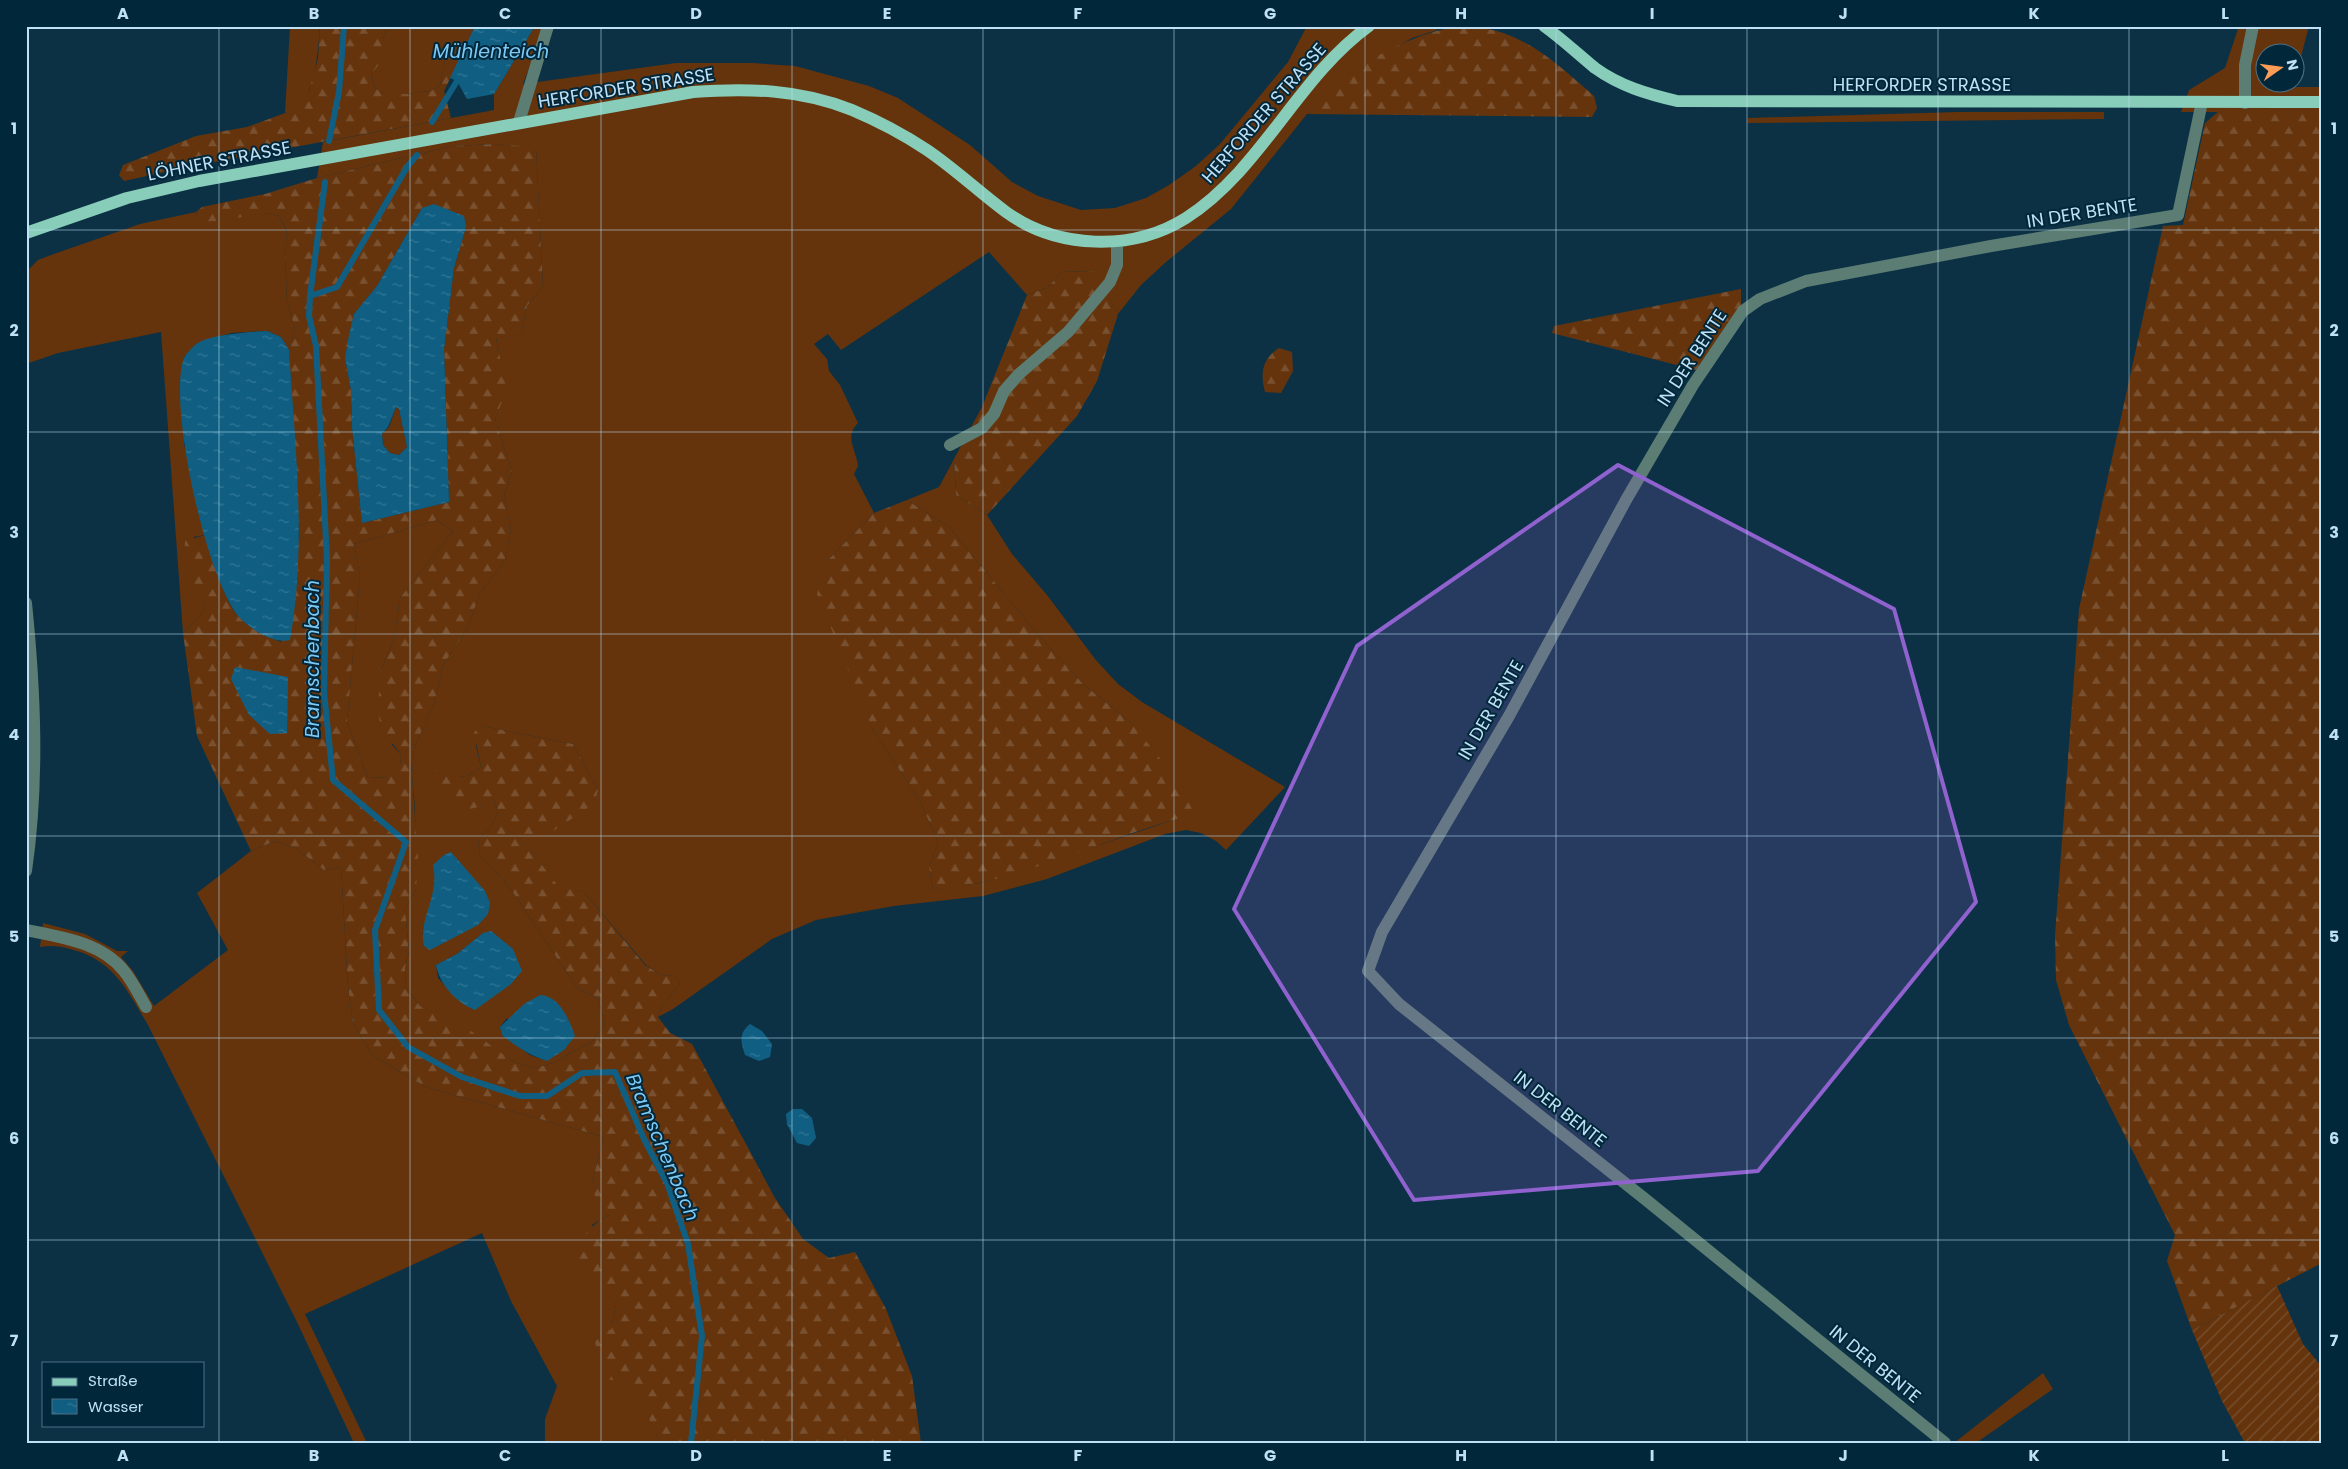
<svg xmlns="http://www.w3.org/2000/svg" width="2348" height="1469" font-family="Poppins,sans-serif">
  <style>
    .grass { fill: #65340c; fill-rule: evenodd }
    .forest { fill: url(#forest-firs); fill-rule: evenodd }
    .garden { fill: url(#garden-furrows) }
    .water { fill: url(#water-ripples); fill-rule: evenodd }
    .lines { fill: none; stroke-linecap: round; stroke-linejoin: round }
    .stream { stroke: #105f83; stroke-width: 6 }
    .minor { stroke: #5c7d73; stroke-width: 12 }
    .major { stroke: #87cdb9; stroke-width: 12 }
    .marked { fill: #9062cf; fill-opacity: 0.2; stroke: #9062cf; stroke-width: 4; stroke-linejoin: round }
    .grid { fill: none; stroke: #c0e1f5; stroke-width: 1; stroke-opacity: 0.55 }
    .labels { text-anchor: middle; stroke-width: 4; stroke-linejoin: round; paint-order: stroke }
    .street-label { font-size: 18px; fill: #c0e1f5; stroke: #01273a }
    .water-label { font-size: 19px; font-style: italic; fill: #7dc9f4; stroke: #01273a }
    .neatline { fill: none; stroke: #c0e1f5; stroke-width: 2 }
    .grid-label { font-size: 16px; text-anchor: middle; font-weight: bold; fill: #c0e1f5 }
  </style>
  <defs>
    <pattern id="forest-firs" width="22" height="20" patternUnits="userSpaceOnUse" patternTransform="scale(1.25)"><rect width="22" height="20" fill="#65340c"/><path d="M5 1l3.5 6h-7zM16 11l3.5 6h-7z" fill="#795130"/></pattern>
    <pattern id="garden-furrows" width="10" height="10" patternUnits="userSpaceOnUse" patternTransform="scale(1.25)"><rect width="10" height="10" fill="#65340c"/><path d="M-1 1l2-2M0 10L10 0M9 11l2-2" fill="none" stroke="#795130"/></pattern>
    <pattern id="water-ripples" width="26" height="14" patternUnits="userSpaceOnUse" patternTransform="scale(1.25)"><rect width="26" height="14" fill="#105f83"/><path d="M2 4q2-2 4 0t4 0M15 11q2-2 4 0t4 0" fill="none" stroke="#317695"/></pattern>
  </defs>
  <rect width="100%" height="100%" fill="#0c3144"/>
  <g class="grass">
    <path d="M 290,26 L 320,26 C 318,49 316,94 296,109 C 294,111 288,112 285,113 Z"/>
    <path d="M 387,26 L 475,26 L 467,44 L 454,43 L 446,56 L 440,85 L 431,91 L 406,94 L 386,94 L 375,88 L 371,73 L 383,60 L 383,39 Z"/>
    <path d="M 535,26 L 545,26 L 523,84 L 676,63 L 752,63 L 795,66 L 869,86 L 898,98 L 970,145 L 1012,182 L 1038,196 L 1081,210 L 1115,208 L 1146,198 L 1169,185 L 1196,166 L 1220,144 L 1288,62 L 1307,26 L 1434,26 L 1437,30 L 1412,38 L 1348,75 L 1307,114 L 1231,209 L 1166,262 L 1141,285 L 1118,314 L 1093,271 L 1062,272 L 1047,288 L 1027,295 L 989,252 L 841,350 L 828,334 L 814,344 L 827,359 L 829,371 L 840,385 L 858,423 C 844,437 856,449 858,466 L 854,474 L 874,513 L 827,561 L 873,730 L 920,801 L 938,842 L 929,867 L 933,890 L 980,883 L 1025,870 L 1194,813 L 1131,723 L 1083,684 L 1040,637 L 949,527 L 907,500 L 939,487 L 954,459 L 956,495 L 987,515 L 1012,554 L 1047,595 L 1095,659 L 1118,684 L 1142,702 L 1285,787 L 1226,850 L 1216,841 L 1201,833 L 1186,830 L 1165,834 L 1047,879 L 983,896 L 894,906 L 816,920 L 772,939 L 673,1009 L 658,1017 L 662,1006 L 680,984 L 675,976 L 661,975 L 646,965 L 584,892 L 559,888 L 522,840 L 598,790 L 573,744 L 482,726 L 476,746 L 481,767 C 463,782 459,777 439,768 L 480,806 L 493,798 L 498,812 L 491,827 L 478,839 L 480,855 L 506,882 L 577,988 L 598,998 L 605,1024 L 591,1042 L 553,1063 L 535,1068 L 512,1061 L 420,1006 L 406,987 L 405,968 L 409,951 L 405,910 L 416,889 L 415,809 L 412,776 L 414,748 L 434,704 L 443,665 L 466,631 L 480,594 L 505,560 L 511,530 L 504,496 L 512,471 L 495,419 L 506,389 L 496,338 L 521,334 L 527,306 L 543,287 L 536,148 L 494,144 L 453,146 L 317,178 L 323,142 L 494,110 L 494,94 ZM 444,855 L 459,861 L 464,869 L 422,935 L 435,888 L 438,863 ZM 483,933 L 504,941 L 507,946 L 452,993 L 438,978 L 436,965 L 457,954 ZM 507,1018 L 547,1061 L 530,1055 L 502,1035 L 500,1027 Z"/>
    <path d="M 2239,26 L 2309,26 L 2296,76 L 2296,52 L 2266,52 L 2266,82 L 2294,83 L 2293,87 L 2322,87 L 2322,112 L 2181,112 L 2189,90 L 2225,68 Z"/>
    <path d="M 1958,112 L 2104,112 L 2104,119 L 1747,123 L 1748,118 Z"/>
    <path d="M 196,212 L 198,220 L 269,213 L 279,216 L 287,232 L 285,256 L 287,301 L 295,329 L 289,350 L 281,337 L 267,331 L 231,333 L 196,344 L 184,357 L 184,444 L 205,535 L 194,537 L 191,576 L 205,607 L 199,618 L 183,633 L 161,332 L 58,353 L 26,364 L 26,272 L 38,260 L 51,255 L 140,224 Z"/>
    <path d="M 396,407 L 399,409 L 407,447 L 399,455 L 390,453 L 383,445 L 382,434 L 389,427 Z"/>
    <path d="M 437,520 L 453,531 L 400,598 L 394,639 L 380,673 L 392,745 L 401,754 L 400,767 L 390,777 L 368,778 L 347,722 L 360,576 L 354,544 Z"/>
    <path d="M 275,841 L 297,849 L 324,870 L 341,867 L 348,987 L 353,1023 L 372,1055 L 426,1087 L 604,1137 L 592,1182 L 610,1209 L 609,1215 L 592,1225 L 603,1291 L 616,1304 L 611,1330 L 660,1443 L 545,1443 L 545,1419 L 557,1386 L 511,1301 L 482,1233 L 305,1314 L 367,1443 L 354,1443 L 296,1320 L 148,1025 C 127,990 113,959 70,949 C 60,946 50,945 40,947 L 43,923 L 85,934 L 117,951 L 128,951 L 121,957 L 133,971 L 154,1006 L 228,950 L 197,893 L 251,851 Z"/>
    <path d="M 2043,1373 L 2053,1389 L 1976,1443 L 1954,1443 Z"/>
  </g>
  <g class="forest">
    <path d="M 320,26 L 387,26 L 383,39 L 383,60 L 371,74 L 375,88 L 386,94 L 406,94 L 431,91 L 440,85 L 446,56 L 454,43 L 467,44 L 444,91 L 451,118 L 187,167 L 124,181 L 119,175 L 123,165 L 196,136 L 247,127 L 296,109 L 309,91 L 318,58 Z"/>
    <path d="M 1458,26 C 1519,26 1551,59 1594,96 L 1597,108 L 1592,117 L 1307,114 C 1320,101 1334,85 1349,74 C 1382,51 1419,33 1458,26 Z"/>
    <path d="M 2219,111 L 2322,112 L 2322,1263 L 2192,1330 L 2167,1261 L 2175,1235 L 2069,1025 L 2056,980 L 2055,936 L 2079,609 L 2163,226 L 2183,225 L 2205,123 Z"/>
    <path d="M 494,144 L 536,147 L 543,287 L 527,306 L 521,334 L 496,339 L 507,389 L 495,419 L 512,471 L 504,496 L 511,530 L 505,560 L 480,594 L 466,631 L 443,665 L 434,704 L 414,748 L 412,776 L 418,858 L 416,889 L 405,910 L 409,951 L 405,968 L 406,987 L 420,1006 L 471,1031 L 512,1061 L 535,1068 L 553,1063 L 591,1042 L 605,1024 L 598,998 L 577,988 L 506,882 L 480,855 L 478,839 L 491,827 L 498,812 L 493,798 C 489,801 484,804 480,806 C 455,817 442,794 432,776 L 439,767 C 459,777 463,782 481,767 L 474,732 L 482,726 L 573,744 L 598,790 L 594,804 L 538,841 L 523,841 L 559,887 L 584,892 L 645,965 L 661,975 L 675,976 L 680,984 L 662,1006 L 658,1017 L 670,1033 L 692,1044 L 775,1198 L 803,1239 L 829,1258 L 855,1252 L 886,1309 L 912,1376 L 921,1443 L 660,1443 L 633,1383 L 606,1379 L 594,1339 L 600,1325 L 611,1330 L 616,1304 L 579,1272 C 580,1241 581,1231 609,1215 L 609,1209 L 597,1206 L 592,1182 L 604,1137 L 426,1087 L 372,1055 L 353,1023 L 348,987 L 341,867 L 324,870 L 297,849 L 275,841 L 251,851 L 197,736 L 183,633 L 199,618 L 205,607 C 195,586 183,564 185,541 L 205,535 C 213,558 223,601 240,618 C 252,630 266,636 281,642 L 299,536 L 289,350 L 295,329 L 287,301 L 285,256 L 287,231 L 279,216 L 269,213 L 207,222 L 198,220 L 196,212 L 202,207 L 265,194 L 317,178 L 453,146 ZM 422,208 L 466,227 L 454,268 L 444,349 L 449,502 L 362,523 L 352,427 L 351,390 L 345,358 L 354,314 L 377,286 ZM 437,520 L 453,531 L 400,598 L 394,639 L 380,673 L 378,711 L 381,730 L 401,754 L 400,766 L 390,777 L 368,778 L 347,722 L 360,576 L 354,544 Z"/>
    <path d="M 1094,271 L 1118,314 L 1097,381 L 1077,416 L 987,515 L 956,495 L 954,459 L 982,407 L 1027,295 L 1047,288 L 1062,272 Z"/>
    <path d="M 1741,289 L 1741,306 L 1696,370 L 1552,333 L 1554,326 Z"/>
    <path d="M 1279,348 L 1292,352 L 1293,371 L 1281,393 L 1265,392 C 1260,373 1262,359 1279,348 Z"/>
    <path d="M 907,500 L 949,527 L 1040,637 L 1083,684 L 1131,723 L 1168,768 L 1195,814 C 1107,836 1024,882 933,890 L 929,867 L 938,842 L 920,801 L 873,730 L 817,594 L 827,561 L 874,513 Z"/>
  </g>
  <path class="garden" d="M 2277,1286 L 2303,1344 L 2322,1367 L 2322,1443 L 2245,1443 L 2222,1401 L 2192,1330 Z"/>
  <g class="water">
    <path d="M 475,26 L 535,26 L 494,94 L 467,99 L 457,81 L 450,78 Z"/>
    <path d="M 434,204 L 464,216 L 466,227 L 454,268 L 444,349 L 449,502 L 362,523 L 352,427 L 351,390 L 345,358 L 349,335 L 354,314 L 377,286 L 422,208 ZM 396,407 L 399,409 L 407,447 L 399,455 L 390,453 L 383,445 L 382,434 L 388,427 Z"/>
    <path d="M 267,331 L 281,337 L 289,350 C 295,446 307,545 290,640 C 273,644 252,630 240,618 C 207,583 167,402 184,358 C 186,354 191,349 194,346 C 205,334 250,332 267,331 Z"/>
    <path d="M 235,667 L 288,677 L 287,733 L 270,734 L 249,715 L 231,679 Z"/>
    <path d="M 451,852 L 485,891 L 490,903 L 488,914 L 478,925 L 430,950 L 424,946 C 418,918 440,897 433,865 L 444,855 Z"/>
    <path d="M 491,931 L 513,949 L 522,971 L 511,984 L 475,1010 C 457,1003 439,984 436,965 L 457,954 L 483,933 Z"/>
    <path d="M 540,995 C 560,996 569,1020 575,1036 L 564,1050 L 547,1061 C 529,1055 517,1047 502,1035 L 500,1027 L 524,1004 Z"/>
    <path d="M 750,1024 L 762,1031 L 772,1044 L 770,1057 L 759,1061 L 745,1055 C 741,1042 738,1034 750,1024 Z"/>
    <path d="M 793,1109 L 802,1109 L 812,1118 L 816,1138 L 809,1146 L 797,1143 L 787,1124 L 786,1114 Z"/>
  </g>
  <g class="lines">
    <g class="stream">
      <path d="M 432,122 L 457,81"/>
      <path d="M 329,141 L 339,92 L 344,26"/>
      <path d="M 325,182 L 310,296 L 309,316 L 316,346 L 327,560 L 324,692 L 333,780 L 406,842 L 375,930 L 379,1010 L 408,1047 L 462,1077 L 520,1096 L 547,1096 L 582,1073 L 615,1072 L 644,1139 L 667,1183 L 688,1244 L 702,1336 L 691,1443"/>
      <path d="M 310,296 L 337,287 L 407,167 L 417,155"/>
    </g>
    <g class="minor">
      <path d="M 2245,103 L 2245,65 L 2253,26"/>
      <path d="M 519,122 L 548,26"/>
      <path d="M 950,445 L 982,428 L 994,414 L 1004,391 L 1019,374 L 1068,332 L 1110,282 L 1117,265 L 1117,242"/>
      <path d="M 26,603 C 35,692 39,781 26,871"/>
      <path d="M 26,930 C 60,937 101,942 124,971 C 133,982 139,995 146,1007"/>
      <path d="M 1945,1443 L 1645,1199 L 1399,1004 L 1368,971 L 1382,932 L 1509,716 L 1626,500 L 1693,385 L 1743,311 L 1760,299 L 1806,281 L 1991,246 L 2178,215 L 2202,102"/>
    </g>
    <g class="major">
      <path d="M 1544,26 C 1562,39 1578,54 1595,68 C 1620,86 1647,94 1677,101 L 2322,102"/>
      <path d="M 26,233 L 127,198 L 199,181 L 693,92 C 747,88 800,89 852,110 C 878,121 903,134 927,150 C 955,169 979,192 1006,212 C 1057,249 1132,252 1186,218 C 1262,169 1297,78 1369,26"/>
    </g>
  </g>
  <path class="marked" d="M 1618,465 L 1894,609 L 1976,902 L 1758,1171 L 1414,1200 L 1234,909 L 1357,646 Z"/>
  <path class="grid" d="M 219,26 L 219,1443M 410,26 L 410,1443M 601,26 L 601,1443M 792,26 L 792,1443M 983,26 L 983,1443M 1174,26 L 1174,1443M 1365,26 L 1365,1443M 1556,26 L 1556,1443M 1747,26 L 1747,1443M 1938,26 L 1938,1443M 2129,26 L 2129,1443M 26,230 L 2322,230M 26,432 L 2322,432M 26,634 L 2322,634M 26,836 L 2322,836M 26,1038 L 2322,1038M 26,1240 L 2322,1240"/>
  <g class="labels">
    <g class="street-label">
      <text x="1922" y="91">HERFORDER STRASSE</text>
      <text transform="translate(626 88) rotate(-9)" y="6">HERFORDER STRASSE</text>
      <text transform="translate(1264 113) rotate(-49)" y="6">HERFORDER STRASSE</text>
      <text transform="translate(219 161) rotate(-11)" y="6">LÖHNER STRASSE</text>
      <text transform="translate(2082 213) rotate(-9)" y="6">IN DER BENTE</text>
      <text transform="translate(1692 358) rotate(-57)" y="6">IN DER BENTE</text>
      <text transform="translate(1491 710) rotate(-60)" y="6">IN DER BENTE</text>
      <text transform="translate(1560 1109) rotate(38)" y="6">IN DER BENTE</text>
      <text transform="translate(1875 1364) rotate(39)" y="6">IN DER BENTE</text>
    </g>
    <g class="water-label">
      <text x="491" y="58">Mühlenteich</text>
      <text transform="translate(312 659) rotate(-90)" y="7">Bramschenbach</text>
      <text transform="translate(663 1147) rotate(67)" y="7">Bramschenbach</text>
    </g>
  </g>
  <rect width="2348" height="1469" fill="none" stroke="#01273a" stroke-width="55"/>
  <rect x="42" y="1362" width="162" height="65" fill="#01273a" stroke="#4d7185"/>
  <rect x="52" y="1378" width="25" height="8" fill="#87cdb9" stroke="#4d7185"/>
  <text x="88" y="1386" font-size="15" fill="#c0e1f5">Straße</text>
  <rect x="52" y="1399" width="25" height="15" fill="url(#water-ripples)" stroke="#4d7185"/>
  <text x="88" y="1412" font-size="15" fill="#c0e1f5">Wasser</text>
  <g transform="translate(2280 68) rotate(76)"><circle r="24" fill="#01273a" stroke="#4d7185"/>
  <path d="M0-4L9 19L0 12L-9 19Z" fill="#fd9c56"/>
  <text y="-8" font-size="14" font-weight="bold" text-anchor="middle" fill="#c0e1f5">N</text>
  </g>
  <rect x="28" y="28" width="2292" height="1414" class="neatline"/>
  <g class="grid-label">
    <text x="123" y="19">A</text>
    <text x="314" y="19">B</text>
    <text x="505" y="19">C</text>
    <text x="696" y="19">D</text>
    <text x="887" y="19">E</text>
    <text x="1078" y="19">F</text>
    <text x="1270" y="19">G</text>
    <text x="1461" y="19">H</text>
    <text x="1652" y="19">I</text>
    <text x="1843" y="19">J</text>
    <text x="2034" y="19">K</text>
    <text x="2225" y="19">L</text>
    <text x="14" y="134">1</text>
    <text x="2334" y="134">1</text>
    <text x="14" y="336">2</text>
    <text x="2334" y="336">2</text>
    <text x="14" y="538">3</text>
    <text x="2334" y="538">3</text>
    <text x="14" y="740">4</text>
    <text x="2334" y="740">4</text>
    <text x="14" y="942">5</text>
    <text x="2334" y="942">5</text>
    <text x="14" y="1144">6</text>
    <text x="2334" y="1144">6</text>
    <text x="14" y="1346">7</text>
    <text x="2334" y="1346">7</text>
    <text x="123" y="1461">A</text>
    <text x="314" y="1461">B</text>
    <text x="505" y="1461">C</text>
    <text x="696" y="1461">D</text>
    <text x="887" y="1461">E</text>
    <text x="1078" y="1461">F</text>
    <text x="1270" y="1461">G</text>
    <text x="1461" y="1461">H</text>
    <text x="1652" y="1461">I</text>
    <text x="1843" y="1461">J</text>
    <text x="2034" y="1461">K</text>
    <text x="2225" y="1461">L</text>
  </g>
</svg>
